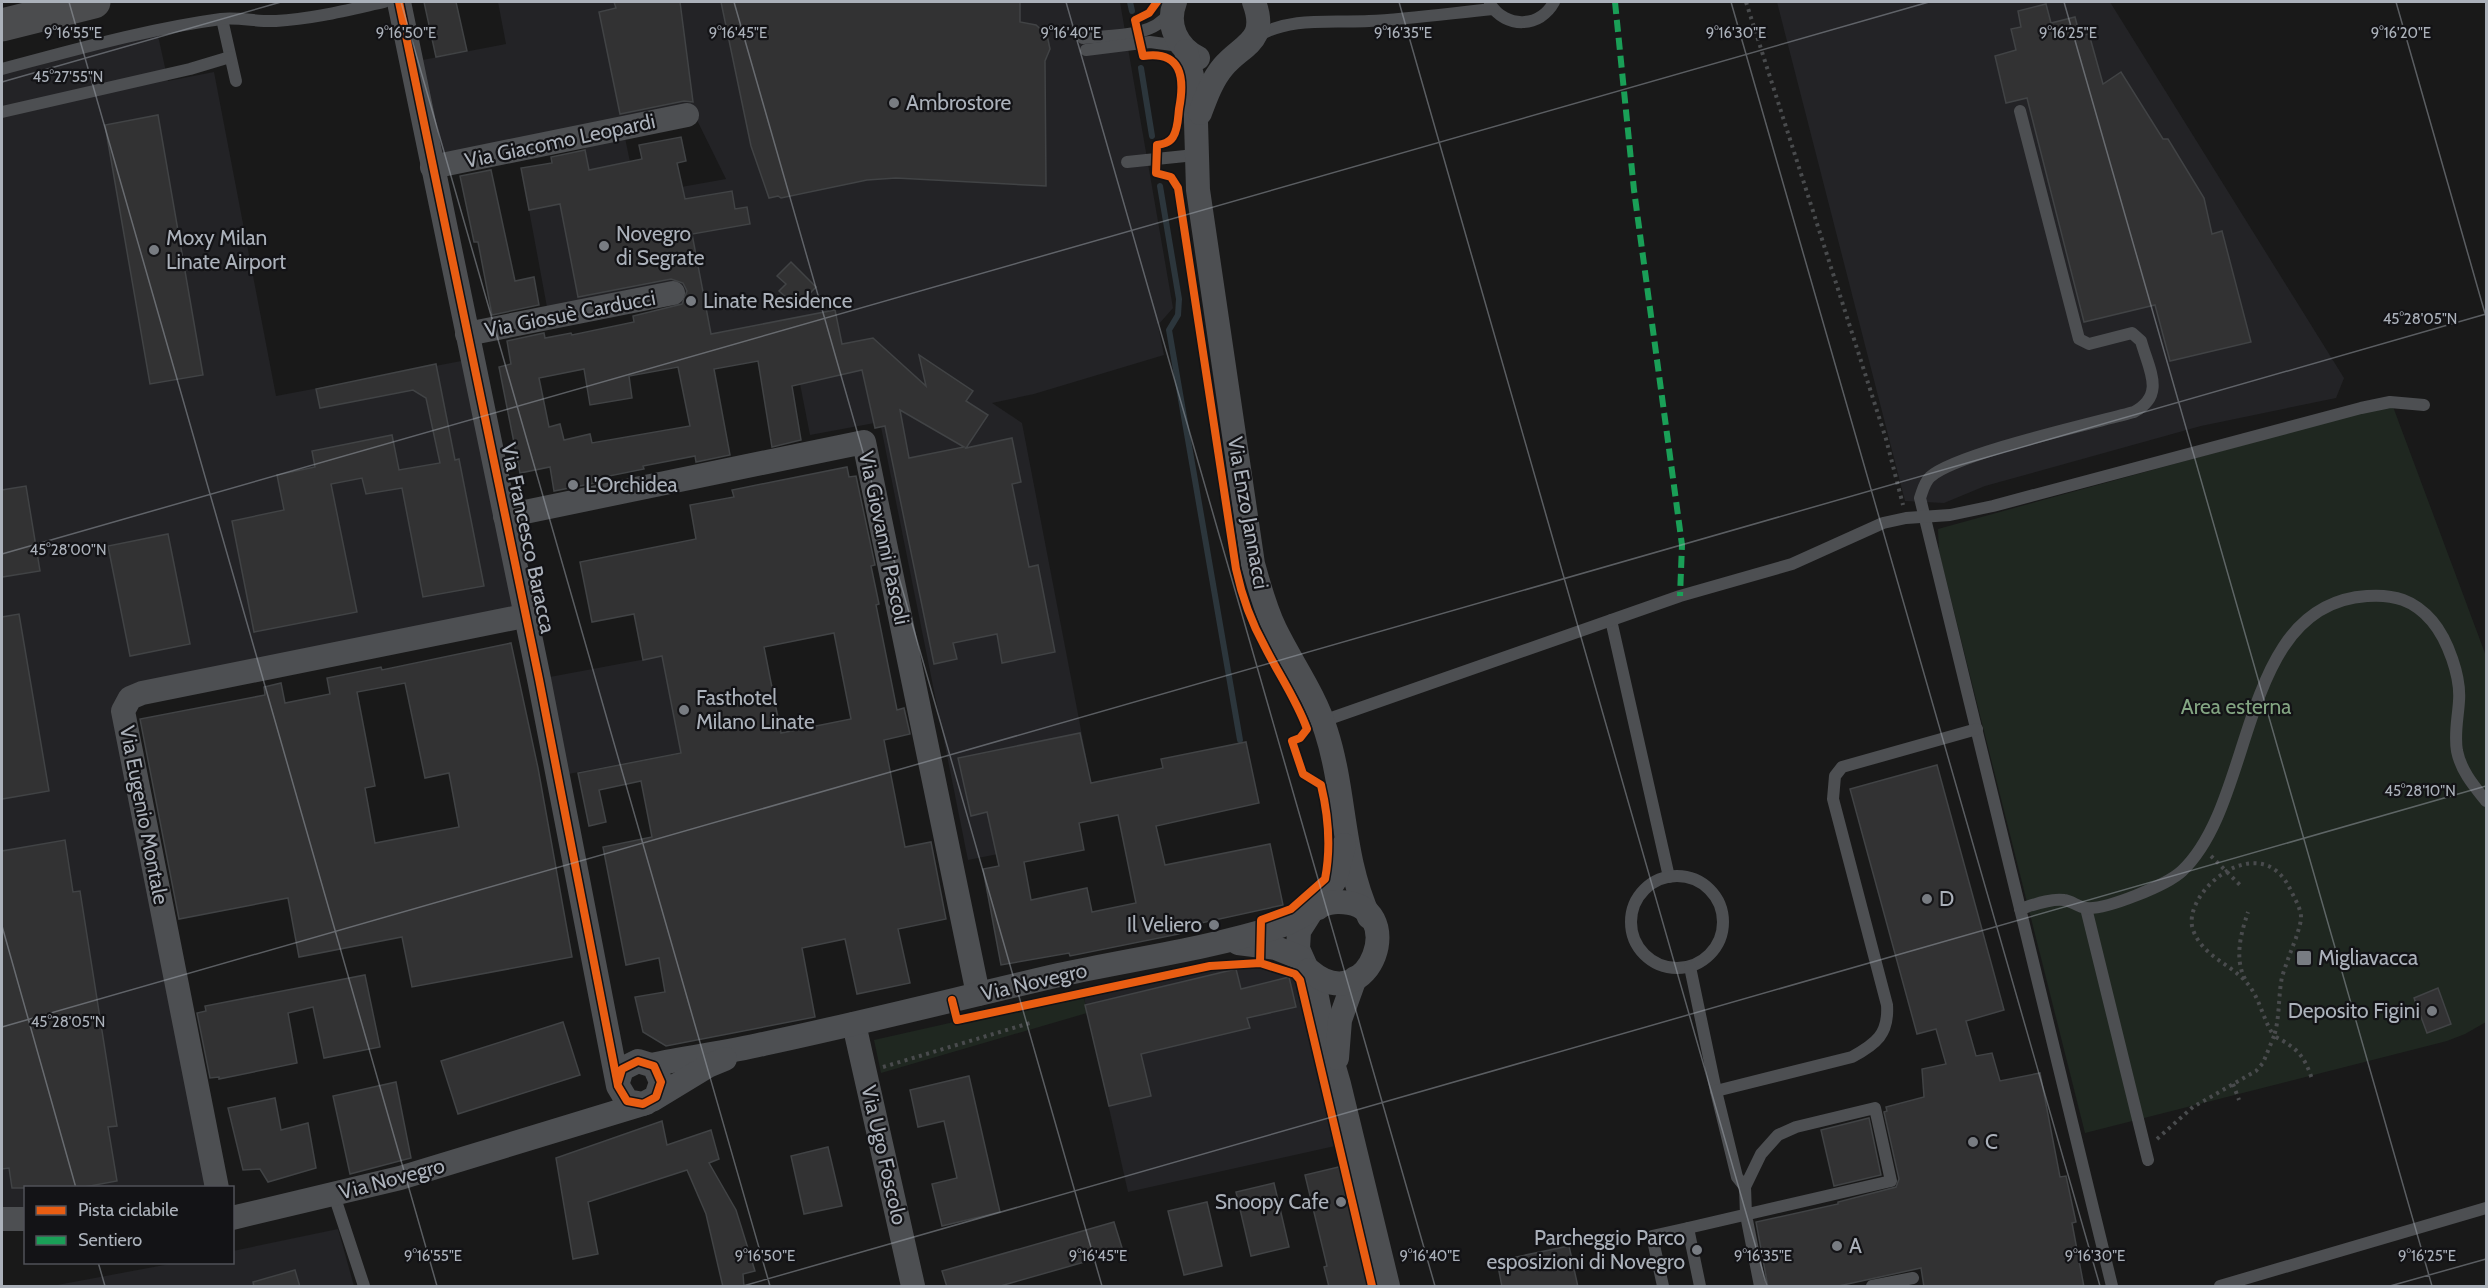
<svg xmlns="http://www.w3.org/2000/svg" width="2488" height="1288" font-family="Cabin,sans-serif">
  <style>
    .built { fill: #232326; fill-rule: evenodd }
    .green { fill: #1f2720 }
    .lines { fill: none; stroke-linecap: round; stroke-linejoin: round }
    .stream { stroke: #2c363c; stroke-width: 6 }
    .building { fill: #323233; stroke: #414345; stroke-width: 1.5; fill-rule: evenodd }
    .path { stroke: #494b4d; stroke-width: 4; stroke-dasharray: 3 4.5; stroke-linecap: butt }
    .service { stroke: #4d4f52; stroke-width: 12 }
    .minor { stroke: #4d4f52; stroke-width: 24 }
    .primary { stroke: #4b4c4e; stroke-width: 33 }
    .quiet { stroke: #1a9f57; stroke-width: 6; stroke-dasharray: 12 6; stroke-linecap: butt }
    .cycleway-casing { stroke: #131316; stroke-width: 11 }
    .cycleway { stroke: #e95d12; stroke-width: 8 }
    .ticks { fill: none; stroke: #abb1ba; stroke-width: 1.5; stroke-opacity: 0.45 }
    .poi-dot { fill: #787c82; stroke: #131316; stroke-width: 2 }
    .labels { text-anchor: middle; stroke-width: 4.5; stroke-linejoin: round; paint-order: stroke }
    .poi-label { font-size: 21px; fill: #abb1ba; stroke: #131316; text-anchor: start }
    .street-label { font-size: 21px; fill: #abb1ba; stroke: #131316 }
    .park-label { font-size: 21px; fill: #83a582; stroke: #131316 }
    .ticks-label { font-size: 15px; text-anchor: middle; fill: #abb1ba; stroke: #131316; stroke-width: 4.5; stroke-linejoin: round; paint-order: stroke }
  </style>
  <rect width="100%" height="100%" fill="#191919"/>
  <g class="built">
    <path d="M 498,2 L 1120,2 L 1173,308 L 1158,325 L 1164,355 L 1034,394 L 992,403 L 1022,423 L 1088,766 L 1068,770 L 1082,837 L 968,860 L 880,422 L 810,435 L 800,384 L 803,352 L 688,374 L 673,295 L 549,318 L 529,210 L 589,170 L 582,137 L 432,167 L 412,62 L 506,44 ZM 694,114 L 726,179 L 653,192 L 635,186 L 623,128 Z"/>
    <path d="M 1777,2 L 2110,2 L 2344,378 L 2336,398 L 2201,426 L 1985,486 L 1944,503 L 1905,501 Z"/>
    <path d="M 157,31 L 168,81 L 214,72 L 276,396 L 472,359 L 524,616 L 130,698 L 217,1187 L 26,1188 L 25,1219 L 2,1219 L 2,69 Z"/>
    <path d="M 662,656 L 781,733 L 558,776 L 539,679 Z"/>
    <path d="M 1233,959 L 1273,963 L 1292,970 L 1335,1146 L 1128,1192 L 1083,993 Z"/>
    <path d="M 338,1229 L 354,1286 L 52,1286 L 175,1263 L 232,1262 L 233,1251 Z"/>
  </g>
  <g class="green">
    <path d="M 2392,404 L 2486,656 L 2486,1022 L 2465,1034 L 2447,1041 L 2085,1133 L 1939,552 L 1938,529 Z"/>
    <path d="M 1083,993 L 1087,1013 L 881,1073 L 874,1040 Z"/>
  </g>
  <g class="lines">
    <g class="stream">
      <path d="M 1130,2 L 1132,11"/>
      <path d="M 1141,68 L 1152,136"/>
      <path d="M 1160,186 L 1179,299 L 1178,315 L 1169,330 L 1240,740"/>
    </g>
  </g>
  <g class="building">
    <path d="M 424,2 L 456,2 L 467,51 L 436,57 Z"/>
    <path d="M 614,2 L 680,2 L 693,102 L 684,101 L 620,114 L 599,12 L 616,8 Z"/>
    <path d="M 721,2 L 1020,2 L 1020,22 L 1036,25 L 1047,35 L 1050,49 L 1045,61 L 1046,186 L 896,178 L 867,180 L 781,198 L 778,196 L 769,198 L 751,146 Z"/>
    <path d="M 2046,4 L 2051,23 L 2075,17 L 2080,36 L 2089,34 L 2103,84 L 2121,72 L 2163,139 L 2168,139 L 2204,198 L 2212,234 L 2222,231 L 2251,342 L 2170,361 L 2155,305 L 2084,322 L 2027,98 L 2006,103 L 1995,56 L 2016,50 L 2011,29 L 2021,27 L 2018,11 Z"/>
    <path d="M 158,115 L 203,375 L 150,384 L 105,125 Z"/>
    <path d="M 681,137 L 686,161 L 677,163 L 685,199 L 732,191 L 735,209 L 747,207 L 750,224 L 692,234 L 711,334 L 835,310 L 842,344 L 873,338 L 926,386 L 919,355 L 973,391 L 966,401 L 988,415 L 966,448 L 1012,438 L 1021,482 L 1012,484 L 1029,567 L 1038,565 L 1055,652 L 1002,663 L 997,634 L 953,643 L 957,659 L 934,664 L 885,426 L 875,428 L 862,370 L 792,386 L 801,440 L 772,447 L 758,361 L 714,369 L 730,455 L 696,462 L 695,456 L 643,466 L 644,469 L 599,478 L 600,482 L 554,491 L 550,467 L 520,473 L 499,367 L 511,364 L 507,341 L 544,333 L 545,338 L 571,333 L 572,335 L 634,322 L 633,316 L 682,304 L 687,291 L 683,283 L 671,279 L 578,297 L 560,204 L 529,210 L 521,168 L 552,163 L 551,157 L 585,150 L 589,170 L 642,159 L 639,145 ZM 678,367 L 690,426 L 592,443 L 590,434 L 564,440 L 560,424 L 549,427 L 539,378 L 584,369 L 590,405 L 632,398 L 629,376 ZM 900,410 L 964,447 L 909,458 Z"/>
    <path d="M 491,170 L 515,281 L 534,277 L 539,305 L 492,315 L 478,242 L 474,242 L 460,176 Z"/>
    <path d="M 791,262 L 816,287 L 797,307 L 779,291 L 786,284 L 777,276 Z"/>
    <path d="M 436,364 L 455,460 L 459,459 L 484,586 L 423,597 L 402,488 L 366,494 L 362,478 L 331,484 L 357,612 L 254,632 L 232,521 L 284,510 L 277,475 L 315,467 L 312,451 L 392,435 L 399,470 L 440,463 L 426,398 L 413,390 L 320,408 L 316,389 Z"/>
    <path d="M 847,467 L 849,477 L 856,476 L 875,565 L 871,566 L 879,604 L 876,605 L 897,710 L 904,708 L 910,734 L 884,740 L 905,847 L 931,842 L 946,919 L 898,929 L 910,983 L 857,994 L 845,939 L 802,948 L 815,1017 L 666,1046 L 643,1032 L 635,997 L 665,992 L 659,958 L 626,965 L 603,847 L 652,837 L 641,781 L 599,790 L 606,822 L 589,826 L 578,773 L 681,753 L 662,656 L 643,660 L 634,614 L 592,622 L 580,562 L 696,539 L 690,505 L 734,497 L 732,490 ZM 834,633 L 851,719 L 781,733 L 764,647 Z"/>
    <path d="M 26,486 L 40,571 L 2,577 L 2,490 Z"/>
    <path d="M 168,534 L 190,644 L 130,656 L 108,546 Z"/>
    <path d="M 19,614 L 49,791 L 2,799 L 2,617 Z"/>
    <path d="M 511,643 L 538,768 L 572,957 L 412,987 L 402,937 L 299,957 L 288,898 L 179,919 L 140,719 L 265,695 L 264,687 L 281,683 L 285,703 L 330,694 L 327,678 L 381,667 L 382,670 ZM 405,683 L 425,778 L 449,773 L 459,827 L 375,843 L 365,788 L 375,786 L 357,692 Z"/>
    <path d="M 1080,733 L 1091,783 L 1163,768 L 1161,759 L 1246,742 L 1259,803 L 1156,826 L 1165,865 L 1270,844 L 1283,905 L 1178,928 L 1179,934 L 1070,956 L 1069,953 L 1001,965 L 983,869 L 999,866 L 987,812 L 971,816 L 958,758 ZM 1118,815 L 1136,903 L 1092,912 L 1087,888 L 1031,900 L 1024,862 L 1084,850 L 1079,823 Z"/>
    <path d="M 1937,765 L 2004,1010 L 1966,1021 L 1976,1056 L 1992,1053 L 2000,1081 L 2040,1073 L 2060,1177 L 2066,1176 L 2076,1222 L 2072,1223 L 2084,1287 L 1924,1287 L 1921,1268 L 1834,1287 L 1768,1287 L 1756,1222 L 1838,1204 L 1838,1202 L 1896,1187 L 1899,1179 L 1884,1112 L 1887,1111 L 1886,1107 L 1924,1097 L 1922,1069 L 1946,1064 L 1936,1029 L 1917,1034 L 1850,789 Z"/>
    <path d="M 65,840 L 73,892 L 80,891 L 117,1126 L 108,1127 L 117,1181 L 79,1188 L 12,1188 L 9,1168 L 2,1169 L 2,851 Z"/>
    <path d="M 1236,969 L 1241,989 L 1289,977 L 1296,1007 L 1247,1018 L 1250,1028 L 1141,1054 L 1151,1096 L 1109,1106 L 1085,1005 Z"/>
    <path d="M 365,975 L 380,1047 L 324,1058 L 313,1007 L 288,1013 L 297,1063 L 219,1079 L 219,1077 L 210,1078 L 197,1013 L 206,1011 L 205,1006 Z"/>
    <path d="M 2438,988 L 2451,1024 L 2427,1033 L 2414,998 Z"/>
    <path d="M 563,1022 L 580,1075 L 458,1114 L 441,1061 Z"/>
    <path d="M 969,1076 L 1000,1212 L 942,1226 L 932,1184 L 957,1178 L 944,1121 L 918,1127 L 910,1090 Z"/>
    <path d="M 396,1082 L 411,1158 L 350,1174 L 333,1096 Z"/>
    <path d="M 275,1098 L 281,1130 L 308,1123 L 316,1168 L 268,1182 L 260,1169 L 243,1170 L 228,1108 Z"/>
    <path d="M 1869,1118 L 1881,1175 L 1834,1186 L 1821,1130 Z"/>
    <path d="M 662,1121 L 667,1145 L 711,1130 L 719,1159 L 709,1163 L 736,1210 L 755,1271 L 743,1274 L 744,1287 L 723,1287 L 706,1214 L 687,1170 L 588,1202 L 598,1254 L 573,1259 L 556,1158 Z"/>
    <path d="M 828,1147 L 842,1206 L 804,1214 L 791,1156 Z"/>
    <path d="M 1343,1166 L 1358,1231 L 1356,1232 L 1369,1287 L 1329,1287 L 1324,1267 L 1327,1266 L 1305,1175 Z"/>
    <path d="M 1274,1183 L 1289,1247 L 1251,1256 L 1236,1192 Z"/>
    <path d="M 1207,1202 L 1222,1266 L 1184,1275 L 1168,1211 Z"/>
    <path d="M 1114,1222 L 1123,1251 L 997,1287 L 947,1287 L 942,1271 Z"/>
    <path d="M 1569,1246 L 1578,1287 L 1502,1287 L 1497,1261 Z"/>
    <path d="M 295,1270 L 300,1287 L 254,1287 L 253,1282 Z"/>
  </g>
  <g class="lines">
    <g class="path">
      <path d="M 1746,2 L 1886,439 L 1903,505"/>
      <path d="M 2211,856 L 2240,885"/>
      <path d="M 2245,979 C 2234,958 2241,933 2248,912"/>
      <path d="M 883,1067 L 1030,1023"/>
      <path d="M 2233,1084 L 2239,1100"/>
      <path d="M 2157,1139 L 2193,1107 L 2256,1071 L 2263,1063 L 2274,1036 C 2263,1020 2260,998 2247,983 C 2230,963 2203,957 2193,930 C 2180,892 2262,825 2291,891 C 2295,899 2300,907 2301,916 C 2301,924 2298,931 2296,938 C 2291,951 2286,964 2282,977 C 2278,997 2280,1017 2274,1036 C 2297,1048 2304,1055 2312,1079"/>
    </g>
    <g class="service">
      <path d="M 1490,4 C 1506,29 1540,28 1554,2"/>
      <path d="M 222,19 L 236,81"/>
      <path d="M 1256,37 C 1290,16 1332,23 1369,21 C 1410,19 1452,13 1493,9"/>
      <path d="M 1083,38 C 1110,35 1153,38 1169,13"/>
      <path d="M 1086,50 L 1150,42 L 1180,46"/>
      <path d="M 2,69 C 74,50 147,29 221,19 C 240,17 257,22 276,21 C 313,19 348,10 384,2"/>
      <path d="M 2020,111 L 2079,339 L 2089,344 L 2132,333 L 2141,341 C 2149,370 2166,395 2134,412 C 2094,423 1955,454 1930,477 C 1924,483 1923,490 1920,498 L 2112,1286"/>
      <path d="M 2,112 L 190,69 L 230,57"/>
      <path d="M 1127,162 L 1195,155"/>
      <path d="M 1611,620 L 1669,877"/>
      <path d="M 1323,721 L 1680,596 L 1792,564 L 1883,523 L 1906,518 L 1950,515 L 1993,506 L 2361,408 L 2390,402 L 2424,405"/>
      <circle cx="1677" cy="922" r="46"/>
      <path d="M 2086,908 L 2148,1160"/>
      <path d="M 2020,909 C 2033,905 2051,898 2064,900 C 2072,901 2078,907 2086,908 C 2106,910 2167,885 2182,871 C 2257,800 2238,604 2367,596 C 2394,594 2414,600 2432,621 C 2448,640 2461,677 2459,701 C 2458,718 2454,734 2457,751 C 2461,771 2474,786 2486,801"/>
      <path d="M 1690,967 L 1716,1091 L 1737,1177 L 1745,1187"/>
      <path d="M 1716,1091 L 1852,1057 C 1876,1044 1889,1034 1887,1005 L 1833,799 L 1835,776 L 1842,767 L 1977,729"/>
      <path d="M 334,1195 L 364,1286"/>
      <path d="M 1663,1286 L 1652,1236 L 1688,1228"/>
      <path d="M 1700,1286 L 1688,1228 L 1891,1181 L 1875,1108 L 1796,1127 L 1778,1135 L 1761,1154 L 1745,1187 L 1746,1215 L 1760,1286"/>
      <path d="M 1872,1286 L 1913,1278"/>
      <path d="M 2220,1286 L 2486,1208"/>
    </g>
    <g class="minor">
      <path d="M 399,2 L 539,679 L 618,1086 L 627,1101 L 643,1104 L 656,1097 L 661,1082 L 654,1066 L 638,1061 L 622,1069 L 618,1082"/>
      <path d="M 1175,2 C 1166,25 1177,47 1198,58"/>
      <path d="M 1186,51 L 1195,88 L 1198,190 L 1253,564 C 1259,586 1265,608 1275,629 C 1292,664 1314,693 1326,731 C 1346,793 1341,856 1369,917"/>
      <path d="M 1200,113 C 1206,97 1212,80 1223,67 C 1242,44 1269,42 1254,2"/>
      <path d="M 432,167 L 687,115"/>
      <path d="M 467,334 L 673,293"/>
      <path d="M 505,516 L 864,442 L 978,994"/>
      <path d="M 1318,908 L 1335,880 L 1344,845"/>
      <path d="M 1311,912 L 1299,931 L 1298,949 L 1315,987 L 1324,1032 L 1339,1084 L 1388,1286"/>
      <path d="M 1238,943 L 1276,948 L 1301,958"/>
      <path d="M 854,1024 L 913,1286"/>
      <path d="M 1337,1058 L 1340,1020 L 1355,978"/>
      <path d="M 652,1065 C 688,1057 726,1053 763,1044 C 862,1023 960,998 1059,975 C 1132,959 1208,949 1280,926 C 1299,920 1318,902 1338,902 C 1412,901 1370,1023 1309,970"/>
      <path d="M 652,1100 L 708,1066 L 725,1059"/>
      <path d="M 217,1188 L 123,711 L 130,698 L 142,693 L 524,616"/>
      <path d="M 232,1218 L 400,1178 L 646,1103"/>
      <path d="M 2,1219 L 26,1219"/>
    </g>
    <path class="primary" d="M 2,25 L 94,2"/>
    <path class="quiet" d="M 1615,2 L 1634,190 L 1682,545 L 1680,596"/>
    <defs>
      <g id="cycleway">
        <path d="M 399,2 L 539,679 L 618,1086 L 627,1101 L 643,1104 L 656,1097 L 661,1082 L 654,1066 L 638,1061 L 622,1069 L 618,1082"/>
        <path d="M 1157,2 L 1149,13 L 1135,20 L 1143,56 C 1182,50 1185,78 1179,109 C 1178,118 1178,129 1173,137 C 1169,143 1163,144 1157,145 L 1156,173 L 1171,177 L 1178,188 L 1236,569 C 1242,597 1251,622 1265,647 C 1279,675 1296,699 1307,729 L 1300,738 L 1292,741 L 1303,774 L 1321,785 C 1328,814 1331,848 1325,879 L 1291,909 L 1261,920 L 1260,963"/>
        <path d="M 952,1000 L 957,1020 L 1210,966 L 1260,963 L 1295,974 L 1300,980 L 1372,1286"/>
      </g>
    </defs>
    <use href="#cycleway" class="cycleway-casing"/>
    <use href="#cycleway" class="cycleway"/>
  </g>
  <path class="ticks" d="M 69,2 L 437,1286M 401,2 L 770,1286M 734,2 L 1102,1286M 1066,2 L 1435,1286M 1399,2 L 1767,1286M 1731,2 L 2100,1286M 2064,2 L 2432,1286M 2396,2 L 2486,317M 2,82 L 281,2M 2,554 L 1929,2M 2,926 L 76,1188M 2,1027 L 2486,314M 98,1262 L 105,1286M 743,1286 L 2486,786M 2390,1286 L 2486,1259"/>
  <g class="poi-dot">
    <circle cx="894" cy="103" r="6"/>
    <circle cx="604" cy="246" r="6"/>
    <circle cx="154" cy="250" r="6"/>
    <circle cx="691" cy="301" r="6"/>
    <circle cx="573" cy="485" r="6"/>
    <circle cx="684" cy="710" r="6"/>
    <circle cx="1927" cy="899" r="6"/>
    <circle cx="1214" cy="925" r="6"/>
    <rect x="2296" y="950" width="16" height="16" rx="3"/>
    <circle cx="2432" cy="1011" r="6"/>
    <circle cx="1973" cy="1142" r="6"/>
    <circle cx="1341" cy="1202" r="6"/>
    <circle cx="1837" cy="1246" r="6"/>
    <circle cx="1697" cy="1250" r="6"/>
  </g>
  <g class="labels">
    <g class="poi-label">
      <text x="906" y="110">Ambrostore</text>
      <text x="616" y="241">Novegro<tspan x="616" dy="24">di Segrate</tspan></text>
      <text x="166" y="245">Moxy Milan<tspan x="166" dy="24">Linate Airport</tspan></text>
      <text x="703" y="308">Linate Residence</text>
      <text x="585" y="492">L'Orchidea</text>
      <text x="696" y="705">Fasthotel<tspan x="696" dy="24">Milano Linate</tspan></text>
      <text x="1939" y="906">D</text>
      <text x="1202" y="932" text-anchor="end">Il Veliero</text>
      <text x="2318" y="965">Migliavacca</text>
      <text x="2420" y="1018" text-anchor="end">Deposito Figini</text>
      <text x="1985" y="1149">C</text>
      <text x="1329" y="1209" text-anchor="end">Snoopy Cafe</text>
      <text x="1685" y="1245" text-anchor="end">Parcheggio Parco<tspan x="1685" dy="24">esposizioni di Novegro</tspan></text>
      <text x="1849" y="1253">A</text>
    </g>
    <g class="street-label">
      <text transform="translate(560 141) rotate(-12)" y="7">Via Giacomo Leopardi</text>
      <text transform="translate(570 314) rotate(-11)" y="7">Via Giosuè Carducci</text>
      <text transform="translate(1248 513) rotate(80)" y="7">Via Enzo Jannacci</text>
      <text transform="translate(528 538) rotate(78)" y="7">Via Francesco Baracca</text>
      <text transform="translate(884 538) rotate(78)" y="7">Via Giovanni Pascoli</text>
      <text transform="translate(144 815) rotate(79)" y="7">Via Eugenio Montale</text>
      <text transform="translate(1034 982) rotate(-13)" y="7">Via Novegro</text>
      <text transform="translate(884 1155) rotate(77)" y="7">Via Ugo Foscolo</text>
      <text transform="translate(392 1179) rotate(-15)" y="7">Via Novegro</text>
    </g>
    <g class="park-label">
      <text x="2236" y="714">Area esterna</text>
    </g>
  </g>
  <g class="ticks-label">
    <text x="73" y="38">9°16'55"E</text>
    <text x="406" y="38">9°16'50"E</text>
    <text x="738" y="38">9°16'45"E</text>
    <text x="1071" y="38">9°16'40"E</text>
    <text x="1403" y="38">9°16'35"E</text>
    <text x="1736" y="38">9°16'30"E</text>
    <text x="2068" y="38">9°16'25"E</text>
    <text x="2401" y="38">9°16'20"E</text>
    <text x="68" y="82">45°27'55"N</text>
    <text x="2420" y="324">45°28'05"N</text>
    <text x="68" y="555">45°28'00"N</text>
    <text x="2420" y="796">45°28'10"N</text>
    <text x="68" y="1027">45°28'05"N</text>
    <text x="433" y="1261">9°16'55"E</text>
    <text x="765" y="1261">9°16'50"E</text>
    <text x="1098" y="1261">9°16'45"E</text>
    <text x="1430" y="1261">9°16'40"E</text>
    <text x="1763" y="1261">9°16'35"E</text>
    <text x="2095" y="1261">9°16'30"E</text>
    <text x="2427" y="1261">9°16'25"E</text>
  </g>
  <rect width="2488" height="1288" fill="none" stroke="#abb1ba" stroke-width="6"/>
  <rect x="24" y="1186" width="210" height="78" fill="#131316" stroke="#505258" stroke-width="1.5"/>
  <rect x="36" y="1206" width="30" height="9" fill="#e95d12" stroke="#505258" stroke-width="1.5"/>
  <text x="78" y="1216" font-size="18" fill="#abb1ba">Pista ciclabile</text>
  <rect x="36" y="1236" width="30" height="9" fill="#1a9f57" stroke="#505258" stroke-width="1.5"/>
  <text x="78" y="1246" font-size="18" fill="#abb1ba">Sentiero</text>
</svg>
